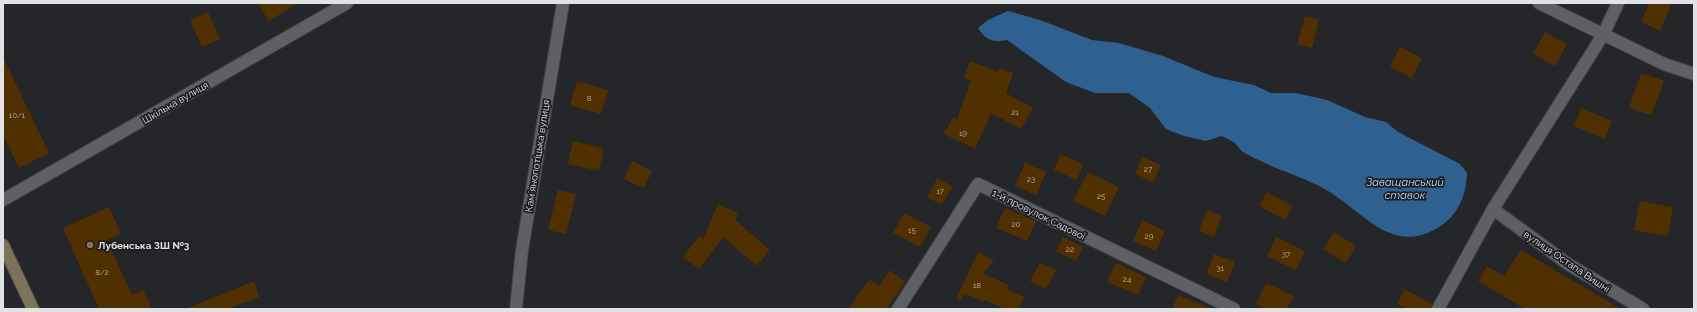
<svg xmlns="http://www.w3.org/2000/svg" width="1697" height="312" font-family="Raleway,sans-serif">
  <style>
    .water { fill: #2f6190 }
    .building { fill: #502f00 }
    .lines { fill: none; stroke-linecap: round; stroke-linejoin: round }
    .street-casing { stroke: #404245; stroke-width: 14 }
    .secondary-casing { stroke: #404245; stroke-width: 14 }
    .street { stroke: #5e6065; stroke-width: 12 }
    .secondary { stroke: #7e725c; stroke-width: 12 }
    .education-dot { fill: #8d6e63; stroke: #1b1c20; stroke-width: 1.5 }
    .labels { text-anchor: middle; stroke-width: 3.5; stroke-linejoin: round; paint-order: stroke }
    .number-label { font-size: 8px; fill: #bdb5ac }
    .street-label { font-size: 10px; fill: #e1e2e5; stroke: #1b1c20 }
    .poi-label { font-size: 10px; font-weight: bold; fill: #e1e2e5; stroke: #1b1c20; text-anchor: start }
    .water-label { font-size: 11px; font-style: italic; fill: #c2defa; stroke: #1b1c20 }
  </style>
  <rect width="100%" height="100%" fill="#24262a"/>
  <path class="water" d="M 1008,11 L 1040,20 L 1092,40 L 1119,43 L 1163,56 L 1214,77 L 1254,85 L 1271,93 L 1296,93 L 1327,100 L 1365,117 L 1386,122 L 1398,132 L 1460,164 L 1467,173 C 1466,194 1460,212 1442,225 C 1394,258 1366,214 1328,191 C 1308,179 1286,173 1265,163 C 1258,160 1250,156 1243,152 C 1240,150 1238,146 1235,143 C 1231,140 1226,138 1221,136 L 1206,141 L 1184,136 L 1166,129 L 1150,108 L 1129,93 L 1095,93 L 1066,82 L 1007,40 C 992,43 986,40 978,28 L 988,20 Z"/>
  <g class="building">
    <path d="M 258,3 L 298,3 L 269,21 Z"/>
    <path d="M 1649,3 L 1672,3 L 1660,31 L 1641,22 Z"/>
    <path d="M 208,12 L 220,39 L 202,47 L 190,20 Z"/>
    <path d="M 1305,16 L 1319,20 L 1312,48 L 1297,44 Z"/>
    <path d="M 1545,32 L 1567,44 L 1555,66 L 1533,54 Z"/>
    <path d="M 1400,47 L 1422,58 L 1412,78 L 1390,67 Z"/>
    <path d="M 3,57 L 49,153 L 19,168 L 3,135 Z"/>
    <path d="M 970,61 L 998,72 L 999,68 L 1013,73 L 1006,93 L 1033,108 L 1021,129 L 991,113 L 975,149 L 944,134 L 953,117 L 957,119 L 971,81 L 964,78 Z"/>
    <path d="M 1641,73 L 1664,81 L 1651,115 L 1629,108 Z"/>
    <path d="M 577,81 L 608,90 L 601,114 L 570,105 Z"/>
    <path d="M 1581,108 L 1612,121 L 1605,139 L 1574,126 Z"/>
    <path d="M 573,141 L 604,148 L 599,171 L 568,164 Z"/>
    <path d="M 1060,154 L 1083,164 L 1077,180 L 1054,170 Z"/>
    <path d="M 1142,157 L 1161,165 L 1154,182 L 1135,174 Z"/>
    <path d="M 632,161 L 652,171 L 644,188 L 624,179 Z"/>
    <path d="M 1025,163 L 1046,172 L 1037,195 L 1015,186 Z"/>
    <path d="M 1088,172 L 1119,187 L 1105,216 L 1073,201 Z"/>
    <path d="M 937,179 L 953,186 L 942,205 L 927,197 Z"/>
    <path d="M 558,190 L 576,194 L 566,234 L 548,230 Z"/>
    <path d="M 1267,192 L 1293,206 L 1285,220 L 1259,206 Z"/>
    <path d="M 1640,201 L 1673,207 L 1668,236 L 1634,230 Z"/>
    <path d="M 718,204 L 738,213 L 735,220 L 770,250 L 757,266 L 723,237 L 699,269 L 683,257 L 699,236 L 703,239 Z"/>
    <path d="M 109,207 L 121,234 L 107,240 L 132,295 L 143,290 L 152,309 L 99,309 L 63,228 Z"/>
    <path d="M 1005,208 L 1036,221 L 1027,241 L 996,228 Z"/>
    <path d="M 1207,210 L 1222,216 L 1214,237 L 1199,231 Z"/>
    <path d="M 904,213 L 931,227 L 920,247 L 893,233 Z"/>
    <path d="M 1142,220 L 1165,231 L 1156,251 L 1133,241 Z"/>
    <path d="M 1334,232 L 1356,246 L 1346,263 L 1323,249 Z"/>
    <path d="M 1063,237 L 1083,247 L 1076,261 L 1056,251 Z"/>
    <path d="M 1276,237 L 1305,251 L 1296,270 L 1267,256 Z"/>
    <path d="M 1521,250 L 1621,309 L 1525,309 L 1478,281 L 1487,266 L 1504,276 Z"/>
    <path d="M 978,252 L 994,261 L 983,273 L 1008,285 L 1007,289 L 1024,297 L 1019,309 L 1006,309 L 984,300 L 983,302 L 965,294 L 959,301 L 956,299 Z"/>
    <path d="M 1214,254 L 1235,262 L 1227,282 L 1206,273 Z"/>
    <path d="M 1040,263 L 1056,270 L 1046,289 L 1030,281 Z"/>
    <path d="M 1116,263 L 1146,277 L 1138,295 L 1107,282 Z"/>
    <path d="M 890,270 L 905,282 L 886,309 L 848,309 L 870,279 L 879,286 Z"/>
    <path d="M 254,281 L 259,297 L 227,309 L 185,309 Z"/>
    <path d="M 1266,283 L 1294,296 L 1287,309 L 1266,309 L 1256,304 Z"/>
    <path d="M 1405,289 L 1432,304 L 1431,309 L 1406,309 L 1397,304 Z"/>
    <path d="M 1178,295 L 1212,309 L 1172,309 Z"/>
  </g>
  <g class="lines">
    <defs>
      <g id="street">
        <path d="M 1539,3 L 1664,64 L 1694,74"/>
        <path d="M 3,200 L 347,3"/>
        <path d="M 1493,209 L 1568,264 L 1643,309"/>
        <path d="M 516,309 L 522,250 L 563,3"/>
        <path d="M 898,309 L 978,184 L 1234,309"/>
        <path d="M 1438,309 L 1493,209 L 1603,35 L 1618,3"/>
      </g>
      <path id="secondary" d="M 3,245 L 33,309"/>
    </defs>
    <use href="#street" class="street-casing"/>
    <use href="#secondary" class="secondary-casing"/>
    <use href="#street" class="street"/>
    <use href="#secondary" class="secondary"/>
  </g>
  <circle class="education-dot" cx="90" cy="245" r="4"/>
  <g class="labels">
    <g class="number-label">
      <text x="589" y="101">8</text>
      <text x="1015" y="115">21</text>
      <text x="17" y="118">10/1</text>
      <text x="963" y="136">19</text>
      <text x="1148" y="172">27</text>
      <text x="1031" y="182">23</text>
      <text x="940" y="194">17</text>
      <text x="1101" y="199">25</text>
      <text x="1016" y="227">20</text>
      <text x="912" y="233">15</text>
      <text x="1149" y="239">29</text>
      <text x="1070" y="252">22</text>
      <text x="1286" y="257">37</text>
      <text x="1220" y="271">31</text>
      <text x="102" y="275">8/2</text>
      <text x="1127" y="282">24</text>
      <text x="977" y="288">18</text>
    </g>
    <g class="street-label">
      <text transform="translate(175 102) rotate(-30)" y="4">Шкільна вулиця</text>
      <text transform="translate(537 156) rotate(-81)" y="4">Камʼянопотіцька вулиця</text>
      <text transform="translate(1039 214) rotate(26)" y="4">1-й провулок Садової</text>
      <text transform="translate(1567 261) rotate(34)" y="4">вулиця Остапа Вишні</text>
    </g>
    <g class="poi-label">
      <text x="98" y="249">Лубенська ЗШ №3</text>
    </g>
    <g class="water-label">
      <text x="1405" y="186">Заващанський<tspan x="1405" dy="13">ставок</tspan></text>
    </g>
  </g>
  <rect width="1697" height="312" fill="none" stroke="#e1e2e5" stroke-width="8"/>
</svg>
